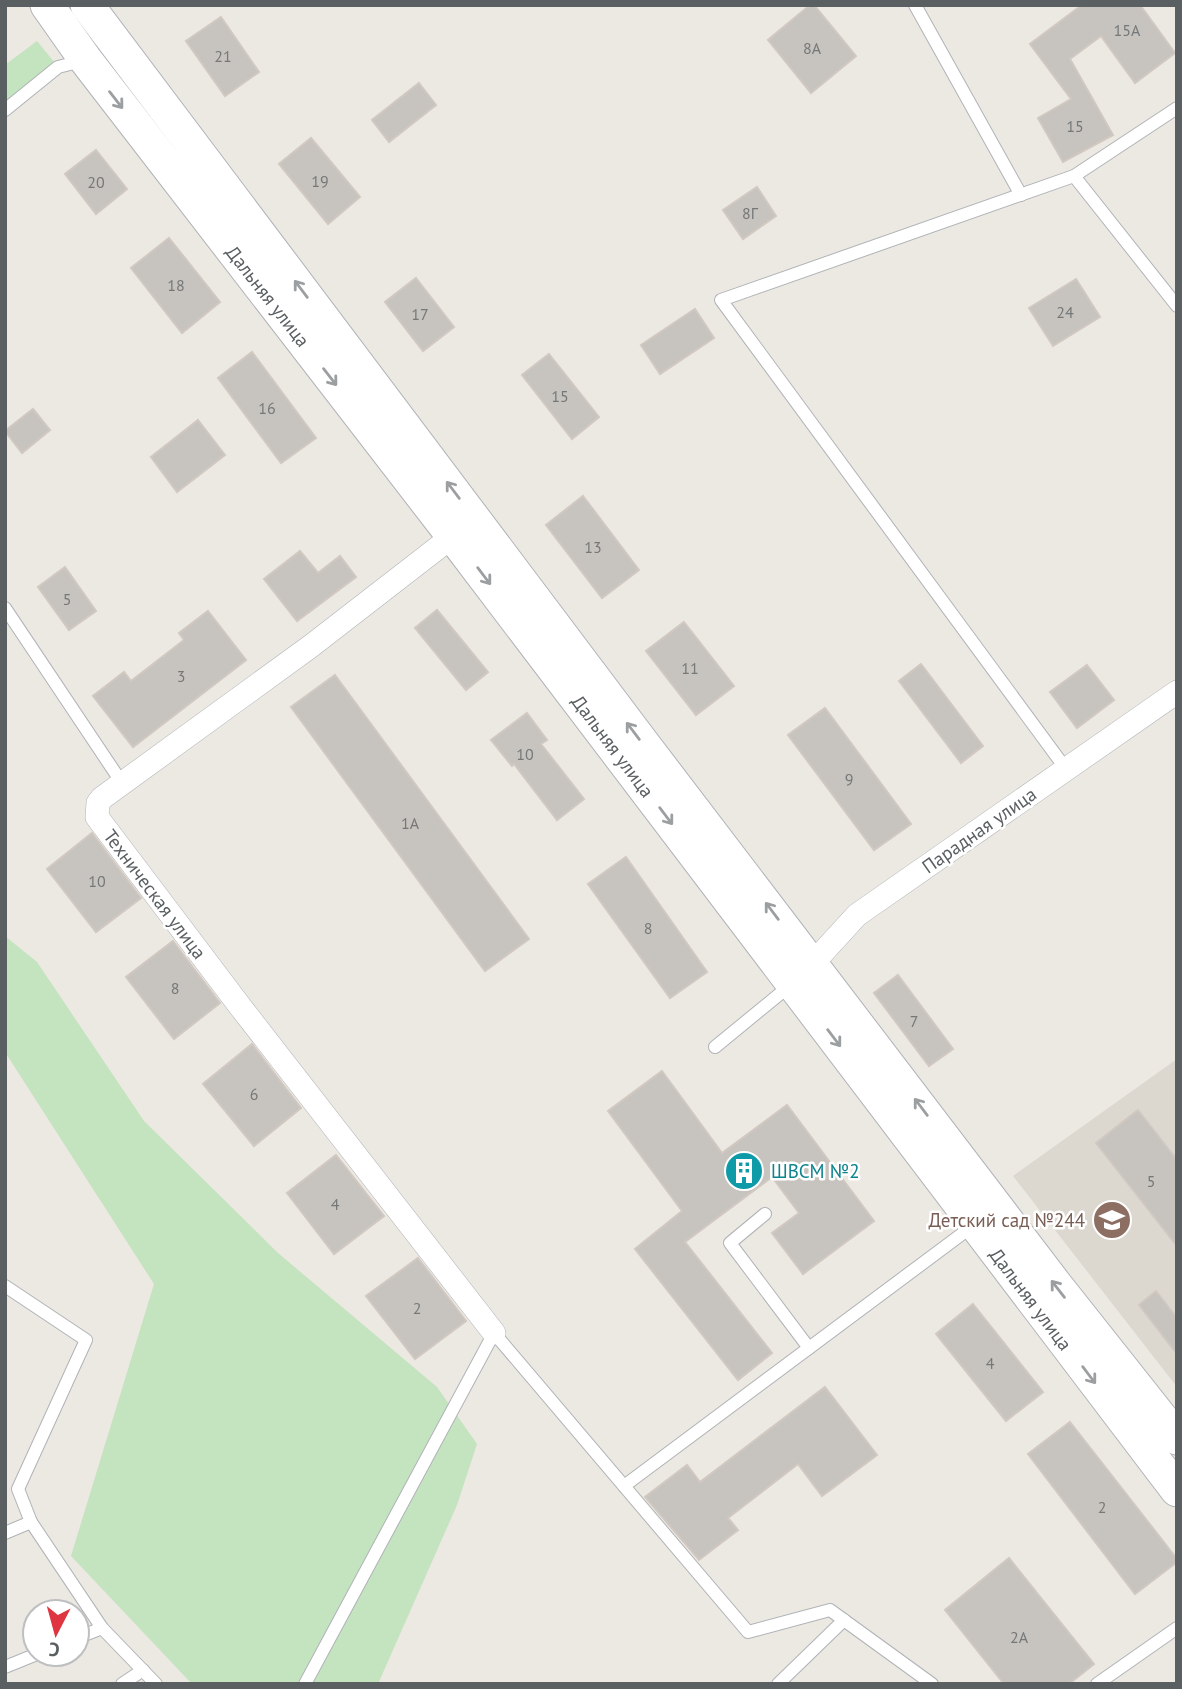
<svg xmlns="http://www.w3.org/2000/svg" width="1182" height="1689" font-family="'PT Sans',sans-serif">
  <style>
    .education { fill: #dcd8d0 }
    .green { fill: #c4e3bf }
    .building { fill: #c7c3be; stroke: #d1c9c1; stroke-width: 2 }
    .lines { fill: none; stroke-linecap: round; stroke-linejoin: round }
    .service-casing { stroke: #b0b3b7; stroke-width: 14 }
    .minor-casing { stroke: #b0b3b7; stroke-width: 24 }
    .secondary-casing { stroke: #afb3b7; stroke-width: 35 }
    .service { stroke: #fff; stroke-width: 12 }
    .minor { stroke: #fff; stroke-width: 23 }
    .secondary { stroke: #fff; stroke-width: 33 }
    .oneway { stroke: #9c9fa1 }
    .labels { text-anchor: middle; stroke-width: 5; stroke-linejoin: round; paint-order: stroke }
    .number-label { font-size: 16px; fill: #757879 }
    .street-label { font-size: 19px; fill: #5a5f62; stroke: #fff }
    .culture-label { font-size: 19px; fill: #0d838f; stroke: #fff; text-anchor: start }
    .education-label { font-size: 19px; fill: #785e54; stroke: #fff; text-anchor: end }
  </style>
  <rect width="100%" height="100%" fill="#ece8e2"/>
  <path class="education" d="M 1177,1059 L 1177,1387 L 1013,1176 Z"/>
  <g class="green">
    <path d="M 37,41 L 58,67 L 5,105 L 5,65 Z"/>
    <path d="M 5,936 L 37,962 L 144,1121 L 278,1253 L 437,1387 L 477,1444 L 457,1505 L 378,1684 L 192,1684 L 71,1556 L 154,1284 L 5,1052 Z"/>
  </g>
  <g class="building">
    <path d="M 810,5 L 814,5 L 856,56 L 811,93 L 768,40 Z"/>
    <path d="M 1082,5 L 1140,5 L 1175,53 L 1135,83 L 1101,36 L 1070,59 L 1113,135 L 1063,162 L 1038,118 L 1071,99 L 1030,44 Z"/>
    <path d="M 221,17 L 259,72 L 225,96 L 186,41 Z"/>
    <path d="M 419,83 L 436,105 L 389,142 L 372,120 Z"/>
    <path d="M 311,138 L 360,197 L 328,224 L 279,164 Z"/>
    <path d="M 96,150 L 127,189 L 96,214 L 65,174 Z"/>
    <path d="M 757,187 L 776,216 L 743,239 L 723,210 Z"/>
    <path d="M 169,238 L 220,302 L 182,333 L 131,268 Z"/>
    <path d="M 416,278 L 454,327 L 423,351 L 385,302 Z"/>
    <path d="M 1076,279 L 1100,317 L 1053,346 L 1029,308 Z"/>
    <path d="M 695,309 L 714,338 L 660,374 L 641,345 Z"/>
    <path d="M 252,352 L 316,438 L 281,463 L 218,378 Z"/>
    <path d="M 549,354 L 599,417 L 572,439 L 522,375 Z"/>
    <path d="M 33,409 L 50,430 L 22,453 L 5,431 Z"/>
    <path d="M 198,420 L 225,455 L 177,492 L 151,457 Z"/>
    <path d="M 583,496 L 639,570 L 602,598 L 546,525 Z"/>
    <path d="M 300,551 L 318,573 L 340,556 L 356,577 L 297,621 L 264,579 Z"/>
    <path d="M 65,567 L 96,611 L 69,630 L 38,587 Z"/>
    <path d="M 437,610 L 488,672 L 466,690 L 415,628 Z"/>
    <path d="M 208,611 L 246,660 L 133,747 L 93,696 L 124,672 L 131,681 L 184,640 L 179,633 Z"/>
    <path d="M 684,622 L 734,686 L 696,715 L 646,651 Z"/>
    <path d="M 921,664 L 983,746 L 961,763 L 899,681 Z"/>
    <path d="M 1087,665 L 1114,700 L 1077,728 L 1050,692 Z"/>
    <path d="M 335,675 L 529,939 L 485,971 L 291,707 Z"/>
    <path d="M 825,708 L 911,824 L 874,850 L 788,735 Z"/>
    <path d="M 527,713 L 547,740 L 541,744 L 584,799 L 557,820 L 514,764 L 512,766 L 491,740 Z"/>
    <path d="M 92,833 L 141,898 L 96,932 L 47,869 Z"/>
    <path d="M 626,857 L 707,972 L 670,998 L 588,884 Z"/>
    <path d="M 173,941 L 220,1003 L 174,1039 L 126,977 Z"/>
    <path d="M 898,975 L 953,1049 L 929,1066 L 874,993 Z"/>
    <path d="M 252,1044 L 301,1108 L 254,1146 L 203,1084 Z"/>
    <path d="M 662,1071 L 722,1153 L 787,1105 L 874,1221 L 803,1274 L 772,1233 L 799,1213 L 772,1177 L 685,1242 L 772,1353 L 738,1380 L 635,1249 L 682,1211 L 608,1111 Z"/>
    <path d="M 1138,1110 L 1177,1160 L 1177,1246 L 1096,1143 Z"/>
    <path d="M 336,1155 L 384,1216 L 334,1254 L 287,1193 Z"/>
    <path d="M 418,1258 L 466,1321 L 415,1359 L 366,1296 Z"/>
    <path d="M 1156,1291 L 1177,1318 L 1177,1354 L 1139,1305 Z"/>
    <path d="M 973,1304 L 1043,1392 L 1006,1421 L 936,1334 Z"/>
    <path d="M 825,1387 L 877,1455 L 822,1496 L 798,1464 L 728,1518 L 738,1530 L 699,1560 L 645,1497 L 687,1465 L 700,1482 Z"/>
    <path d="M 1070,1422 L 1177,1559 L 1177,1562 L 1135,1594 L 1028,1454 Z"/>
    <path d="M 1009,1558 L 1094,1664 L 1069,1684 L 1004,1684 L 945,1610 Z"/>
  </g>
  <g class="lines">
    <defs>
      <g id="service">
        <path d="M 915,5 L 1021,195"/>
        <path d="M 5,110 L 58,67 L 82,61"/>
        <path d="M 1074,176 L 1177,108"/>
        <path d="M 5,608 L 122,783"/>
        <path d="M 1066,769 L 721,300 L 1074,176 L 1177,306"/>
        <path d="M 715,1047 L 793,983"/>
        <path d="M 765,1214 L 730,1243 L 809,1348"/>
        <path d="M 5,1286 L 86,1340 L 18,1489 L 31,1522"/>
        <path d="M 624,1486 L 974,1225"/>
        <path d="M 5,1533 L 31,1522 L 102,1628"/>
        <path d="M 77,1638 L 102,1628 L 156,1684"/>
        <path d="M 5,1667 L 37,1654"/>
        <path d="M 122,1684 L 143,1670"/>
        <path d="M 305,1684 L 494,1333 L 748,1632 L 830,1610 L 932,1684"/>
        <path d="M 778,1684 L 844,1620"/>
        <path d="M 1097,1684 L 1177,1628"/>
      </g>
      <g id="minor">
        <path d="M 453,536 L 311,646 L 102,798 L 98,803 L 97,817 L 239,1005 L 494,1333"/>
        <path d="M 803,974 L 857,915 L 1177,692"/>
      </g>
      <g id="secondary">
        <path d="M 47,5 L 85,59 L 453,536 L 1177,1490"/>
        <path d="M 87,5 L 641,741 L 1055,1284 L 1177,1438"/>
      </g>
    </defs>
    <use href="#service" class="service-casing"/>
    <use href="#minor" class="minor-casing"/>
    <use href="#secondary" class="secondary-casing"/>
    <use href="#service" class="service"/>
    <use href="#minor" class="minor"/>
    <use href="#secondary" class="secondary"/>
  </g>
  <defs><path id="oneway-shaft" d="M-6 0H5M1.5-3L5.5 0L1.5 3" fill="none" stroke-width="1.6" stroke-linecap="round" stroke-linejoin="round" transform="scale(1.75)"/></defs>
  <g class="oneway">
    <use href="#oneway-shaft" transform="translate(116 100) rotate(52)"/>
    <use href="#oneway-shaft" transform="translate(301 289) rotate(-127)"/>
    <use href="#oneway-shaft" transform="translate(330 377) rotate(52)"/>
    <use href="#oneway-shaft" transform="translate(453 490) rotate(-127)"/>
    <use href="#oneway-shaft" transform="translate(484 576) rotate(53)"/>
    <use href="#oneway-shaft" transform="translate(633 731) rotate(-127)"/>
    <use href="#oneway-shaft" transform="translate(666 816) rotate(53)"/>
    <use href="#oneway-shaft" transform="translate(772 911) rotate(-127)"/>
    <use href="#oneway-shaft" transform="translate(834 1038) rotate(53)"/>
    <use href="#oneway-shaft" transform="translate(921 1107) rotate(-127)"/>
    <use href="#oneway-shaft" transform="translate(1058 1289) rotate(-128)"/>
    <use href="#oneway-shaft" transform="translate(1089 1375) rotate(53)"/>
  </g>
  <defs>
    <symbol id="building-disc" viewBox="-11 -11 22 22"><circle r="9.5" fill="#0f9aa8" stroke="#fff"/><path d="M-4-6H4V6H1V3H-1V6H-4ZM-2.5-4.3h1.7v1.8h-1.7ZM.8-4.3h1.7v1.8H.8ZM-2.5-1h1.7V.8h-1.7ZM.8-1h1.7V.8H.8Z" fill="#fff"/></symbol>
    <symbol id="school-disc" viewBox="-11 -11 22 22"><circle r="9.5" fill="#8d6e63" stroke="#fff"/><path d="M0-5L7-2L0 1L-7-2ZM-4 1L0 2.5L4 1V4Q0 6-4 4Z" fill="#fff"/></symbol>
  </defs>
  <g fill-rule="evenodd">
    <use href="#building-disc" x="722" y="1149" width="44" height="44"/>
    <use href="#school-disc" x="1090" y="1198" width="44" height="44"/>
  </g>
  <g class="labels">
    <g class="number-label">
      <text x="1127" y="36">15А</text>
      <text x="812" y="54">8А</text>
      <text x="223" y="62">21</text>
      <text x="1075" y="132">15</text>
      <text x="320" y="187">19</text>
      <text x="96" y="188">20</text>
      <text x="750" y="219">8Г</text>
      <text x="176" y="291">18</text>
      <text x="1065" y="318">24</text>
      <text x="420" y="320">17</text>
      <text x="560" y="402">15</text>
      <text x="267" y="414">16</text>
      <text x="593" y="553">13</text>
      <text x="67" y="605">5</text>
      <text x="690" y="674">11</text>
      <text x="181" y="682">3</text>
      <text x="525" y="760">10</text>
      <text x="849" y="785">9</text>
      <text x="410" y="829">1А</text>
      <text x="97" y="887">10</text>
      <text x="648" y="934">8</text>
      <text x="175" y="994">8</text>
      <text x="914" y="1027">7</text>
      <text x="254" y="1100">6</text>
      <text x="1151" y="1187">5</text>
      <text x="335" y="1210">4</text>
      <text x="417" y="1314">2</text>
      <text x="990" y="1369">4</text>
      <text x="1102" y="1513">2</text>
      <text x="1019" y="1643">2А</text>
    </g>
    <g class="street-label">
      <text transform="translate(268 296) rotate(52)" y="7">Дальняя улица</text>
      <text transform="translate(613 746) rotate(53)" y="7">Дальняя улица</text>
      <text transform="translate(979 830) rotate(-35)" y="7">Парадная улица</text>
      <text transform="translate(155 894) rotate(53)" y="7">Техническая улица</text>
      <text transform="translate(1031 1299) rotate(53)" y="7">Дальняя улица</text>
    </g>
    <g class="culture-label">
      <text x="771" y="1178">ШВСМ №2</text>
    </g>
    <g class="education-label">
      <text x="1085" y="1227">Детский сад №244</text>
    </g>
  </g>
  <rect width="1182" height="1689" fill="none" stroke="#5a5f62" stroke-width="14"/>
  <g transform="translate(56 1633) rotate(186)"><circle r="33" fill="#ffffff" stroke="#bdbfc0" stroke-width="2"/>
  <path d="M0-5L12 26L0 18L-12 26Z" fill="#df3541"/>
  <text y="-10" font-size="19" font-weight="bold" text-anchor="middle" fill="#5a5f62">С</text>
  </g>
</svg>
